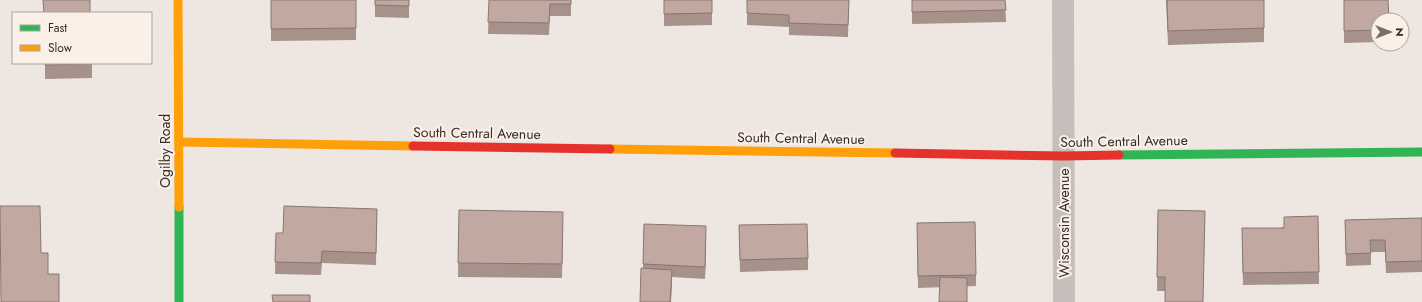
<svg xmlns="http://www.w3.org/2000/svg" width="1422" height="302" font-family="Jost,sans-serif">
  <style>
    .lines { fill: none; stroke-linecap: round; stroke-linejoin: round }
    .street { stroke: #c6beba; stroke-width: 22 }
    .fast { stroke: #30b455; stroke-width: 9 }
    .slow { stroke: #ff9f0a; stroke-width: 9 }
    .jam { stroke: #e5322d; stroke-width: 9 }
    .wall { fill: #a6918b }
    .shaded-wall { fill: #877671 }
    .building { fill: #c1a9a2; stroke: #877671 }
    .labels { text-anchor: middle; stroke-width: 4; stroke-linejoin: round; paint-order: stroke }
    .street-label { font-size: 14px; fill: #372b28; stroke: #faf0e8 }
  </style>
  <rect width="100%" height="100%" fill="#eee7e1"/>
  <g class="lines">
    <path class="street" d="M 1063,0 L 1064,302"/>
    <g class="fast">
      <path d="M 1119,155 L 1422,152"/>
      <path d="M 179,207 L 179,302"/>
    </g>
    <g class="slow">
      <path d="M 178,0 L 179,207"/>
      <path d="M 179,142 L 413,146"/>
      <path d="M 610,149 L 895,153"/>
    </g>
    <g class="jam">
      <path d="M 413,146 L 610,149"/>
      <path d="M 895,153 L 1063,156 L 1119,155"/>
    </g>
  </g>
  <g class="wall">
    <path d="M 271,0 L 356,0 L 356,40 L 271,41 Z"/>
    <path d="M 375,0 L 409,0 L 409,18 L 375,17 Z"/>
    <path d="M 489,0 L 571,0 L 571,16 L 550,16 L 549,35 L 488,34 Z"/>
    <path d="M 664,0 L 712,0 L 712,25 L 664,26 Z"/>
    <path d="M 849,0 L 848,37 L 789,35 L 789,27 L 747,25 L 747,13 Z"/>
    <path d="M 912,0 L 1005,0 L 1006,22 L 912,24 Z"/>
    <path d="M 1166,0 L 1264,0 L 1264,42 L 1168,45 Z"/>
    <path d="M 1344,0 L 1378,20 L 1378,42 L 1344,43 Z"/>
    <path d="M 45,63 L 92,63 L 92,78 L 45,79 Z"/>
    <path d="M 377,209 L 376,265 L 322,263 L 321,275 L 275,274 L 276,233 L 283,233 Z"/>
    <path d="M 459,210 L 563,226 L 562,278 L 458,277 Z"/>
    <path d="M 1158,210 L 1205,225 L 1165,291 L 1157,291 Z"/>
    <path d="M 1318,216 L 1319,284 L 1243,285 L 1242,240 Z"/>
    <path d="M 1422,218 L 1422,272 L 1386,273 L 1385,252 L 1371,252 L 1371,265 L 1346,266 L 1345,220 Z"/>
    <path d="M 644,224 L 706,238 L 705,279 L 672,277 L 643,269 Z"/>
    <path d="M 739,225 L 808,258 L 808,270 L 740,272 Z"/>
    <path d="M 917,235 L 976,275 L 976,286 L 918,288 Z"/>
  </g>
  <g class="shaded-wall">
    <path d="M 706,226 L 706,238 L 705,279 L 705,267 Z"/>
    <path d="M 672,270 L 672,282 L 671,302 L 670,302 Z"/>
  </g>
  <g class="building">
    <path d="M 43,0 L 90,0 L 90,13 L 44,13 Z"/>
    <path d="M 271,0 L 356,0 L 356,28 L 271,29 Z"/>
    <path d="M 375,0 L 409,0 L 409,6 L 375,5 Z"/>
    <path d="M 489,0 L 571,0 L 571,4 L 550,4 L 549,23 L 488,22 Z"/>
    <path d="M 664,0 L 712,0 L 712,13 L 664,14 Z"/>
    <path d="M 747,0 L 849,0 L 848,25 L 789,23 L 789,15 L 747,13 Z"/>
    <path d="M 912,0 L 1005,0 L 1006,10 L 912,12 Z"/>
    <path d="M 1167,0 L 1264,0 L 1264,28 L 1168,31 Z"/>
    <path d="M 1344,0 L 1388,0 L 1389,20 L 1378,20 L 1378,30 L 1344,31 Z"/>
    <path d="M 45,63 L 92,63 L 92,64 L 45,65 Z"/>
    <path d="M 0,206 L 40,206 L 41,253 L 48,253 L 48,274 L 59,274 L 59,302 L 1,302 Z"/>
    <path d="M 284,206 L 377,209 L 376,253 L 322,251 L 321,263 L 275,262 L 276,233 L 283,233 Z"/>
    <path d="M 459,210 L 563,212 L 562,264 L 458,263 Z"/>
    <path d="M 1158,210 L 1205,211 L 1203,302 L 1165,302 L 1165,277 L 1157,277 Z"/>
    <path d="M 1318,216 L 1319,272 L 1243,273 L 1242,228 L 1284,228 L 1284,217 Z"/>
    <path d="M 1422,218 L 1422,261 L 1386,262 L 1385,240 L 1370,240 L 1371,253 L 1346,254 L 1345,220 Z"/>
    <path d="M 975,222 L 976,275 L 918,276 L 917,223 Z"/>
    <path d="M 644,224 L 706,226 L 705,267 L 643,264 Z"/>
    <path d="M 807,224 L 808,258 L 740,260 L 739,225 Z"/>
    <path d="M 641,268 L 672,270 L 670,302 L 640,302 Z"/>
    <path d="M 940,277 L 967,278 L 967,302 L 939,302 Z"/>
    <path d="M 272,295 L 310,295 L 310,302 L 273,302 Z"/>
  </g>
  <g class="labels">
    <g class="street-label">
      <text transform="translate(477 133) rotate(1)" y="5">South Central Avenue</text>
      <text transform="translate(801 138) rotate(1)" y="5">South Central Avenue</text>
      <text transform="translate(1124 141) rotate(-1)" y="5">South Central Avenue</text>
      <text transform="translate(165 151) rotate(-90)" y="5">Ogilby Road</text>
      <text transform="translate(1064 223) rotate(-90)" y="5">Wisconsin Avenue</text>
    </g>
  </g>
  <rect x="12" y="12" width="140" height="52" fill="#faf0e8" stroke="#aca19b"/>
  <rect x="20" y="25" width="20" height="6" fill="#30b455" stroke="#aca19b"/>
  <text x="48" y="32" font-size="12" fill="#372b28">Fast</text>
  <rect x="20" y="45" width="20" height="6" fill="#ff9f0a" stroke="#aca19b"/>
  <text x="48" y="52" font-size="12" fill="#372b28">Slow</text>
  <g transform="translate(1390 32) rotate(90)"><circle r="19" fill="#faf0e8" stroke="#aca19b"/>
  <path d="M0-3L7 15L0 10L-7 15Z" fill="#776d69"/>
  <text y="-6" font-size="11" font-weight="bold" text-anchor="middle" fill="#372b28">N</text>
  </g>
</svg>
